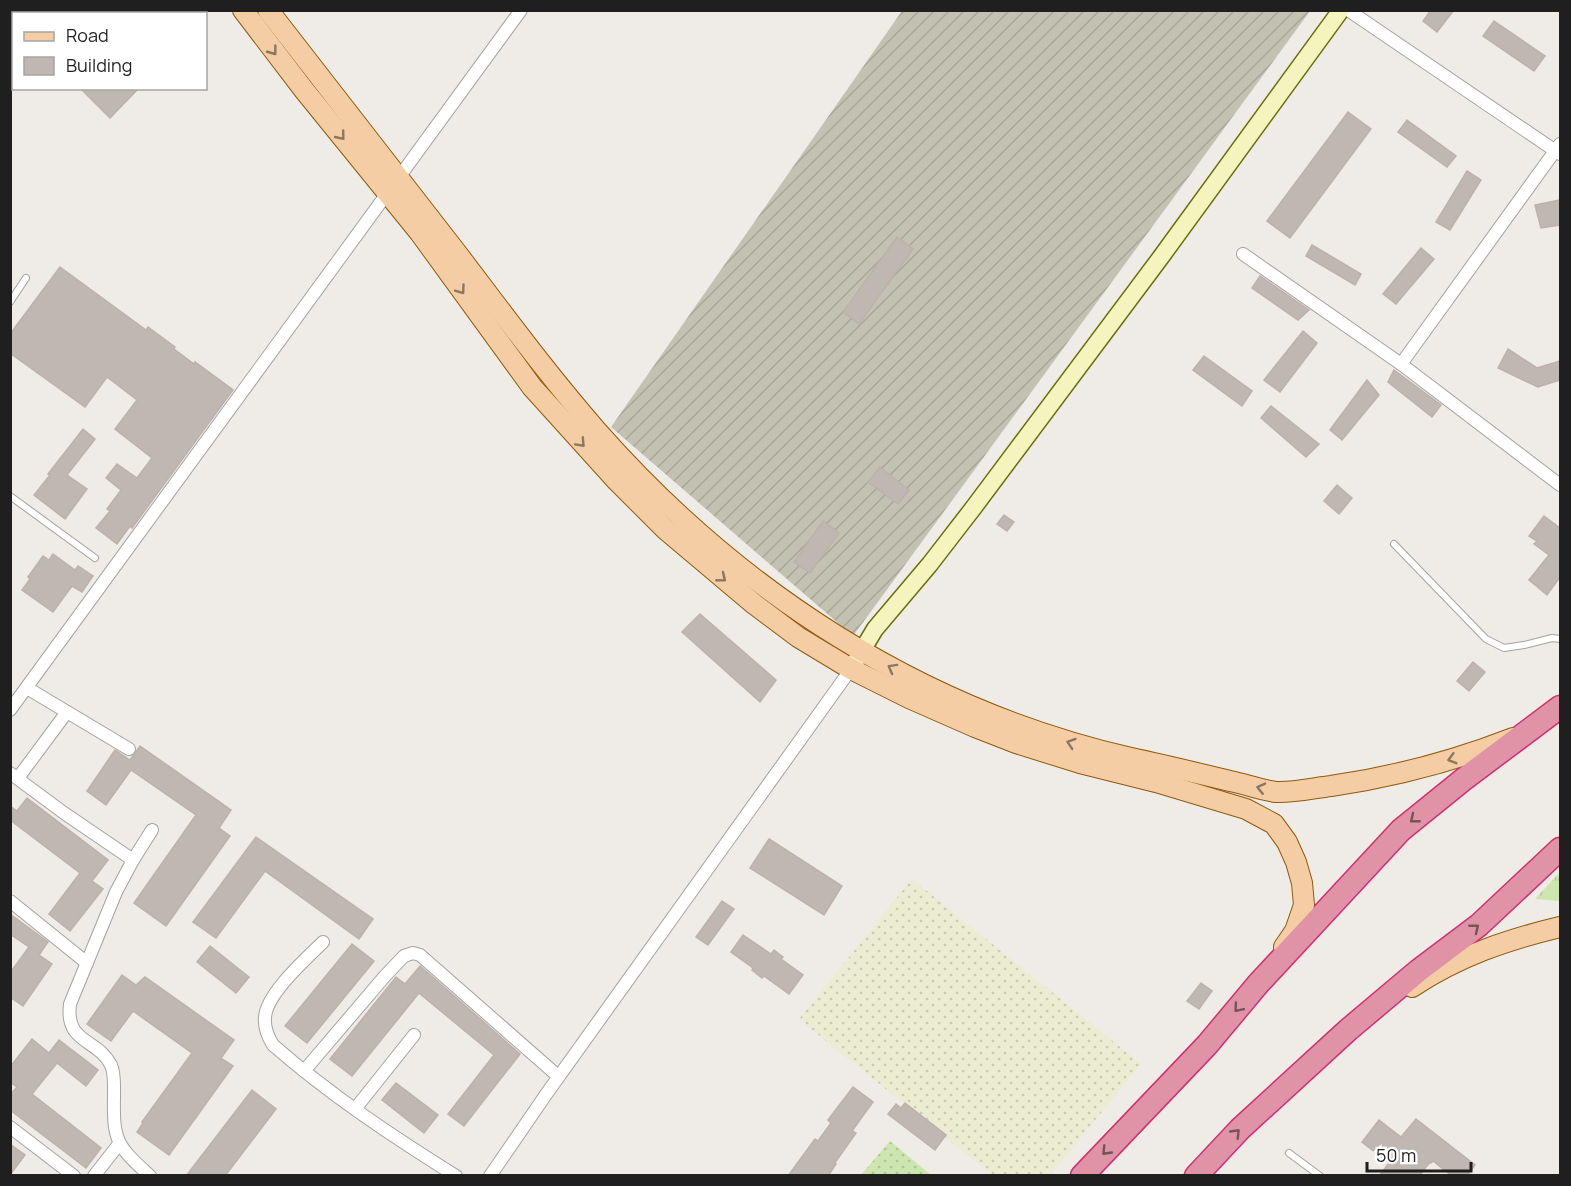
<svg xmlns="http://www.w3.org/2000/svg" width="1571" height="1186" font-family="Manrope,sans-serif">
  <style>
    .construction { fill: url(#construction-furrows) }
    .farmland { fill: url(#farmland-dots) }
    .grass { fill: url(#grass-tufts) }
    .garden { fill: url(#garden-dots) }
    .building { fill: #bfb7b2; stroke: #bfb1a9; stroke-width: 1.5 }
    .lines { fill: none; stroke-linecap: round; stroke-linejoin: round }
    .lane-casing { stroke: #a3a3a3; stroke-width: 8 }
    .street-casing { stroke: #a3a3a3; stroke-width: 14 }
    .secondary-casing { stroke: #6a6e0d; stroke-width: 19 }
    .primary-casing { stroke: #8e5a0b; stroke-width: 22 }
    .highway-casing { stroke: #cd3271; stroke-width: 25 }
    .lane { stroke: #fff; stroke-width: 6 }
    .street { stroke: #fff; stroke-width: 12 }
    .secondary { stroke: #f5f4be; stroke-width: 16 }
    .primary { stroke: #f5cda5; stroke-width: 20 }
    .highway { stroke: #e093a7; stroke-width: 22 }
    .oneway { stroke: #8a7662 }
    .oneway2 { stroke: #76535c }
  </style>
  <defs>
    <pattern id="construction-furrows" width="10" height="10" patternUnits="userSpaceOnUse" patternTransform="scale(1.5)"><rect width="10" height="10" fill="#c3c2b2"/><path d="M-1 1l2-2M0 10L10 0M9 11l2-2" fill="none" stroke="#a7a699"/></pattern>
    <pattern id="farmland-dots" width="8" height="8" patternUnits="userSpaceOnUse" patternTransform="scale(1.5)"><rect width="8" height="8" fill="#ececd2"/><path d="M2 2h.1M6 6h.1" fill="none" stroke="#cacab4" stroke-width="1.8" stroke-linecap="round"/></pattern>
    <pattern id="grass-tufts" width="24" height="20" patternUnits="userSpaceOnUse" patternTransform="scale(1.5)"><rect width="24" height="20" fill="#cde5af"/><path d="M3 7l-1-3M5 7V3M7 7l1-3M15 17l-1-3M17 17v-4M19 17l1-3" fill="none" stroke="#b0c496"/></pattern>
    <pattern id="garden-dots" width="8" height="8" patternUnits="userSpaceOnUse" patternTransform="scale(1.5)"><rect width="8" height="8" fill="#cde5af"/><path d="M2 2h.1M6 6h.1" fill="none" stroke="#b0c496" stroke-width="1.8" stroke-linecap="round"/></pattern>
  </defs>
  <rect width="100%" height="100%" fill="#efebe6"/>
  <path class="construction" d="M 902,11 L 1310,11 L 853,636 L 611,427 Z"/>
  <path class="farmland" d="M 912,879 L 1141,1064 L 1050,1175 L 992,1175 L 799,1019 Z"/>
  <path class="grass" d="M 1560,872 L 1560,901 L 1535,899 Z"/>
  <path class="garden" d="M 890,1141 L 931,1175 L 861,1175 Z"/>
  <g class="building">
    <path d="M 1431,10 L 1454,10 L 1437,32 L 1423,21 Z"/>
    <path d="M 1494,21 L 1545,56 L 1534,71 L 1483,36 Z"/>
    <path d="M 80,88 L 139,88 L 110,118 Z"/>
    <path d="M 1348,112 L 1371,129 L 1290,238 L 1267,221 Z"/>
    <path d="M 1407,120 L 1456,156 L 1447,167 L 1398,132 Z"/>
    <path d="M 1467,171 L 1481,180 L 1450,230 L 1436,222 Z"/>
    <path d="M 1560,200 L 1560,225 L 1541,228 L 1535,205 Z"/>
    <path d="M 897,237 L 913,249 L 859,324 L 843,312 Z"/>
    <path d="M 1312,245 L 1361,274 L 1355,285 L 1306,256 Z"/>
    <path d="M 1421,248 L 1434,259 L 1396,304 L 1383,294 Z"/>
    <path d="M 60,267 L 146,330 L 148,327 L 175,347 L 174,349 L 194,364 L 195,362 L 233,390 L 132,528 L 130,526 L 117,544 L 96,528 L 110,511 L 107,509 L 121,490 L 106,478 L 117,464 L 137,478 L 152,458 L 115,429 L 137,400 L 107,377 L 85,407 L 10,353 L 10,334 Z"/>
    <path d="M 1260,276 L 1309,310 L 1298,320 L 1252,288 Z"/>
    <path d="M 1303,331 L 1317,343 L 1280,392 L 1264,380 Z"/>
    <path d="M 1508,349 L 1537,368 L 1560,361 L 1560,380 L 1538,387 L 1498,368 Z"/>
    <path d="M 1204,356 L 1252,391 L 1242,406 L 1193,370 Z"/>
    <path d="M 1394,370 L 1441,405 L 1432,417 L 1388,382 Z"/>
    <path d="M 1367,380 L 1379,395 L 1342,440 L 1330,430 Z"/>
    <path d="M 1271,406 L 1319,444 L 1306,457 L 1261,418 Z"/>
    <path d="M 83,429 L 95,439 L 67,475 L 87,489 L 65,519 L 34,495 L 50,475 L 48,474 Z"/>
    <path d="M 880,467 L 909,490 L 898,504 L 868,482 Z"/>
    <path d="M 1337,485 L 1352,498 L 1339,514 L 1324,501 Z"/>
    <path d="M 1004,515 L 1014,522 L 1007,531 L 997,524 Z"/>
    <path d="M 1544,516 L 1560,528 L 1560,577 L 1547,595 L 1529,580 L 1549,555 L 1534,544 L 1537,541 L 1529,536 Z"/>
    <path d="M 823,521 L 839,533 L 810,573 L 794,562 Z"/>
    <path d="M 53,554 L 75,570 L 78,566 L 93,576 L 82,592 L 72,586 L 53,612 L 22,590 L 30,579 L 28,577 L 43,556 L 49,560 Z"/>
    <path d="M 700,614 L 776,680 L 760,702 L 682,632 Z"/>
    <path d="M 1473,662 L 1485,672 L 1469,691 L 1457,681 Z"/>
    <path d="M 140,746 L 231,810 L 219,828 L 230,836 L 166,926 L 134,903 L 196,815 L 131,770 L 106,805 L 87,791 L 115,750 L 130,760 Z"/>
    <path d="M 27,798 L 108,860 L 92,881 L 103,889 L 70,931 L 49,914 L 80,873 L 10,820 L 10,806 L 17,811 Z"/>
    <path d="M 256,837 L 373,919 L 359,939 L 265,871 L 216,938 L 193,922 Z"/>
    <path d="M 769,839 L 842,886 L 824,915 L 750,868 Z"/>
    <path d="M 722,901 L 734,909 L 708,945 L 696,937 Z"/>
    <path d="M 10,914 L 48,942 L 39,955 L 52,964 L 23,1006 L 10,997 L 10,973 L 29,947 L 10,934 Z"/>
    <path d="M 743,935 L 771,954 L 774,950 L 783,957 L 781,959 L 803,975 L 789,994 L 764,976 L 762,978 L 752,970 L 753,968 L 731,952 Z"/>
    <path d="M 352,944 L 374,961 L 307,1043 L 285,1026 Z"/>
    <path d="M 210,946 L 249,977 L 236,993 L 197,962 Z"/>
    <path d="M 420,966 L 520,1054 L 464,1126 L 448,1114 L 494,1055 L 419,993 L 352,1076 L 330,1059 L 396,977 L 405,984 Z"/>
    <path d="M 122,975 L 136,985 L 145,977 L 234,1040 L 221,1058 L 233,1066 L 169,1155 L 137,1132 L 143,1123 L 142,1122 L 192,1053 L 133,1011 L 111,1041 L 87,1024 Z"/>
    <path d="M 1201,983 L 1212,991 L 1199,1009 L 1187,1001 Z"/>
    <path d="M 32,1039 L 49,1053 L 59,1040 L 98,1070 L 86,1086 L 57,1063 L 32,1094 L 101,1148 L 86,1168 L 10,1110 L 10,1095 L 17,1087 L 10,1082 L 10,1067 Z"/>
    <path d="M 396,1083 L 438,1115 L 424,1133 L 382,1100 Z"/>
    <path d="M 853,1087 L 873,1102 L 852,1131 L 856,1133 L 834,1164 L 836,1164 L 828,1176 L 788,1176 L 815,1139 L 818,1141 L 831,1123 L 828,1120 Z"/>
    <path d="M 252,1090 L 276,1109 L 225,1176 L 186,1176 Z"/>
    <path d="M 905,1103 L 946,1135 L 935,1150 L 888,1114 L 896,1104 L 901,1108 Z"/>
    <path d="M 1416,1119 L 1475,1165 L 1467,1176 L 1452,1176 L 1433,1161 L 1431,1163 L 1430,1162 L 1419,1176 L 1379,1176 L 1389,1163 L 1362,1142 L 1379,1120 L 1401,1137 Z"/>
    <path d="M 10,1144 L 25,1155 L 10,1175 Z"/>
  </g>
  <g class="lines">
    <defs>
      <g id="lane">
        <path d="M 10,302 L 26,278"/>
        <path d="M 10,496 L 95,558"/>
        <path d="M 1394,544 L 1486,639 L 1504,648 L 1524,645 L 1552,638 L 1560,639"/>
        <path d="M 1289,1153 L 1320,1176"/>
      </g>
      <g id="street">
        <path d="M 1348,10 L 1560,154"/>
        <path d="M 1243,254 L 1401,364 L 1560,485"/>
        <path d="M 1401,364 L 1560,144"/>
        <path d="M 27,688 L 129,749"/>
        <path d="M 10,710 L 521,10"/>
        <path d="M 10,773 L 64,813 L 133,860 L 116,892 L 70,1004 C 65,1044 97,1038 111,1065 C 115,1074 114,1086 114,1097 C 113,1141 117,1146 150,1176"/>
        <path d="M 18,778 L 67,712"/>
        <path d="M 133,860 L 152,830"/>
        <path d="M 10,901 L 87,963"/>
        <path d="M 323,942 C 306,959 267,993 265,1017 C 264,1027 268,1037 273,1045 C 329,1094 392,1136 456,1176"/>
        <path d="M 304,1071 L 385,976 L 404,956 L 413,953 L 420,955 L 558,1076"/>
        <path d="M 355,1109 L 414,1035"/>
        <path d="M 10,1127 L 74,1176"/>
        <path d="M 94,1176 L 119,1144"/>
        <path d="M 490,1176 L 547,1093 L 851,669"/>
      </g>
      <path id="secondary" d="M 851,669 L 875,629 L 930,564 L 974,507 L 1161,257 L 1341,10"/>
      <g id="primary">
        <path d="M 243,10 L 304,90 L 420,233 L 532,387 L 617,481 L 665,529 L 754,604 L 798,637 L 851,669 L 909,698 L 975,727 L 1016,743 L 1080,763 L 1156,782 L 1246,809 L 1274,824 L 1287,842 L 1296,862 L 1302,883 L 1304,905 L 1295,931 L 1284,947"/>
        <path d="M 268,10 C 331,91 393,172 456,252 C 502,312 547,374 597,431 C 739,592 921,710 1131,758 C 1164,765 1197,773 1230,781 C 1245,784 1261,790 1276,792 C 1292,793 1314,788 1331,786 C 1393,777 1454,761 1513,738"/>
        <path d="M 1412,987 C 1459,956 1506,940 1560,927"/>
      </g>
      <g id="highway">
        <path d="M 1082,1176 L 1207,1045 L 1258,984 L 1401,830 L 1464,779 L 1560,707"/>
        <path d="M 1196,1176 L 1240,1129 L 1348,1030 L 1418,971 L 1479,925 L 1560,849"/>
      </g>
    </defs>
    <use href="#lane" class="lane-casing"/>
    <use href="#street" class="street-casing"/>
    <use href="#secondary" class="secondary-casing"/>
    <use href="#primary" class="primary-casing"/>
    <use href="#highway" class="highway-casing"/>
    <use href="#lane" class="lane"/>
    <use href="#street" class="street"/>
    <use href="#secondary" class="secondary"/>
    <use href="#primary" class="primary"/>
    <use href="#highway" class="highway"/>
  </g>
  <defs><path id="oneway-chevron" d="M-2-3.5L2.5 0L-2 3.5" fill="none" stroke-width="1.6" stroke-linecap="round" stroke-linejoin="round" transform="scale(1.5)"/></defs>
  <g class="oneway">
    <use href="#oneway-chevron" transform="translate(273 51) rotate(53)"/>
    <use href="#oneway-chevron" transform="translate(341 136) rotate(51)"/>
    <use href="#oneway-chevron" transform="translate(461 290) rotate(54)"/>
    <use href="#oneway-chevron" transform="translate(581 443) rotate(47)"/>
    <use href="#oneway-chevron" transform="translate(722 578) rotate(39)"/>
    <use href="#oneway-chevron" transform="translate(892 668) rotate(-151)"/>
    <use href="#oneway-chevron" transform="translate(1071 743) rotate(-162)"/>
    <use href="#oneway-chevron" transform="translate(1452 759) rotate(164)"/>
    <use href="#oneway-chevron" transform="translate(1261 788) rotate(-167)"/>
  </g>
  <g class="oneway2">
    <use href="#oneway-chevron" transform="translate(1414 819) rotate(141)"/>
    <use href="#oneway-chevron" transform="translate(1475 928) rotate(-39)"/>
    <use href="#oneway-chevron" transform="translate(1238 1008) rotate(130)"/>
    <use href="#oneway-chevron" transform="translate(1236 1133) rotate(-46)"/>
    <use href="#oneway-chevron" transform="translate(1106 1151) rotate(134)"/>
  </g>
  <rect width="1571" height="1186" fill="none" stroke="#1f1f1f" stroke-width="24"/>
  <rect x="12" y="12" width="195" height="78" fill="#ffffff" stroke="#a5a5a5" stroke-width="1.5"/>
  <rect x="24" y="32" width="30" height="9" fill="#f5cda5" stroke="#a5a5a5" stroke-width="1.5"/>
  <text x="66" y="42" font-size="18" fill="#1f1f1f">Road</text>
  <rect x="24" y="57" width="30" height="18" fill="#bfb7b2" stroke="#a5a5a5" stroke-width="1.5"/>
  <text x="66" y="72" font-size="18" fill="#1f1f1f">Building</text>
  <path d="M1367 1162v9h104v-9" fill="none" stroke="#1f1f1f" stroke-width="3"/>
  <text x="1376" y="1162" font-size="18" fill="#1f1f1f" stroke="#ffffff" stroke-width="4.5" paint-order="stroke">50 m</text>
</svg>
